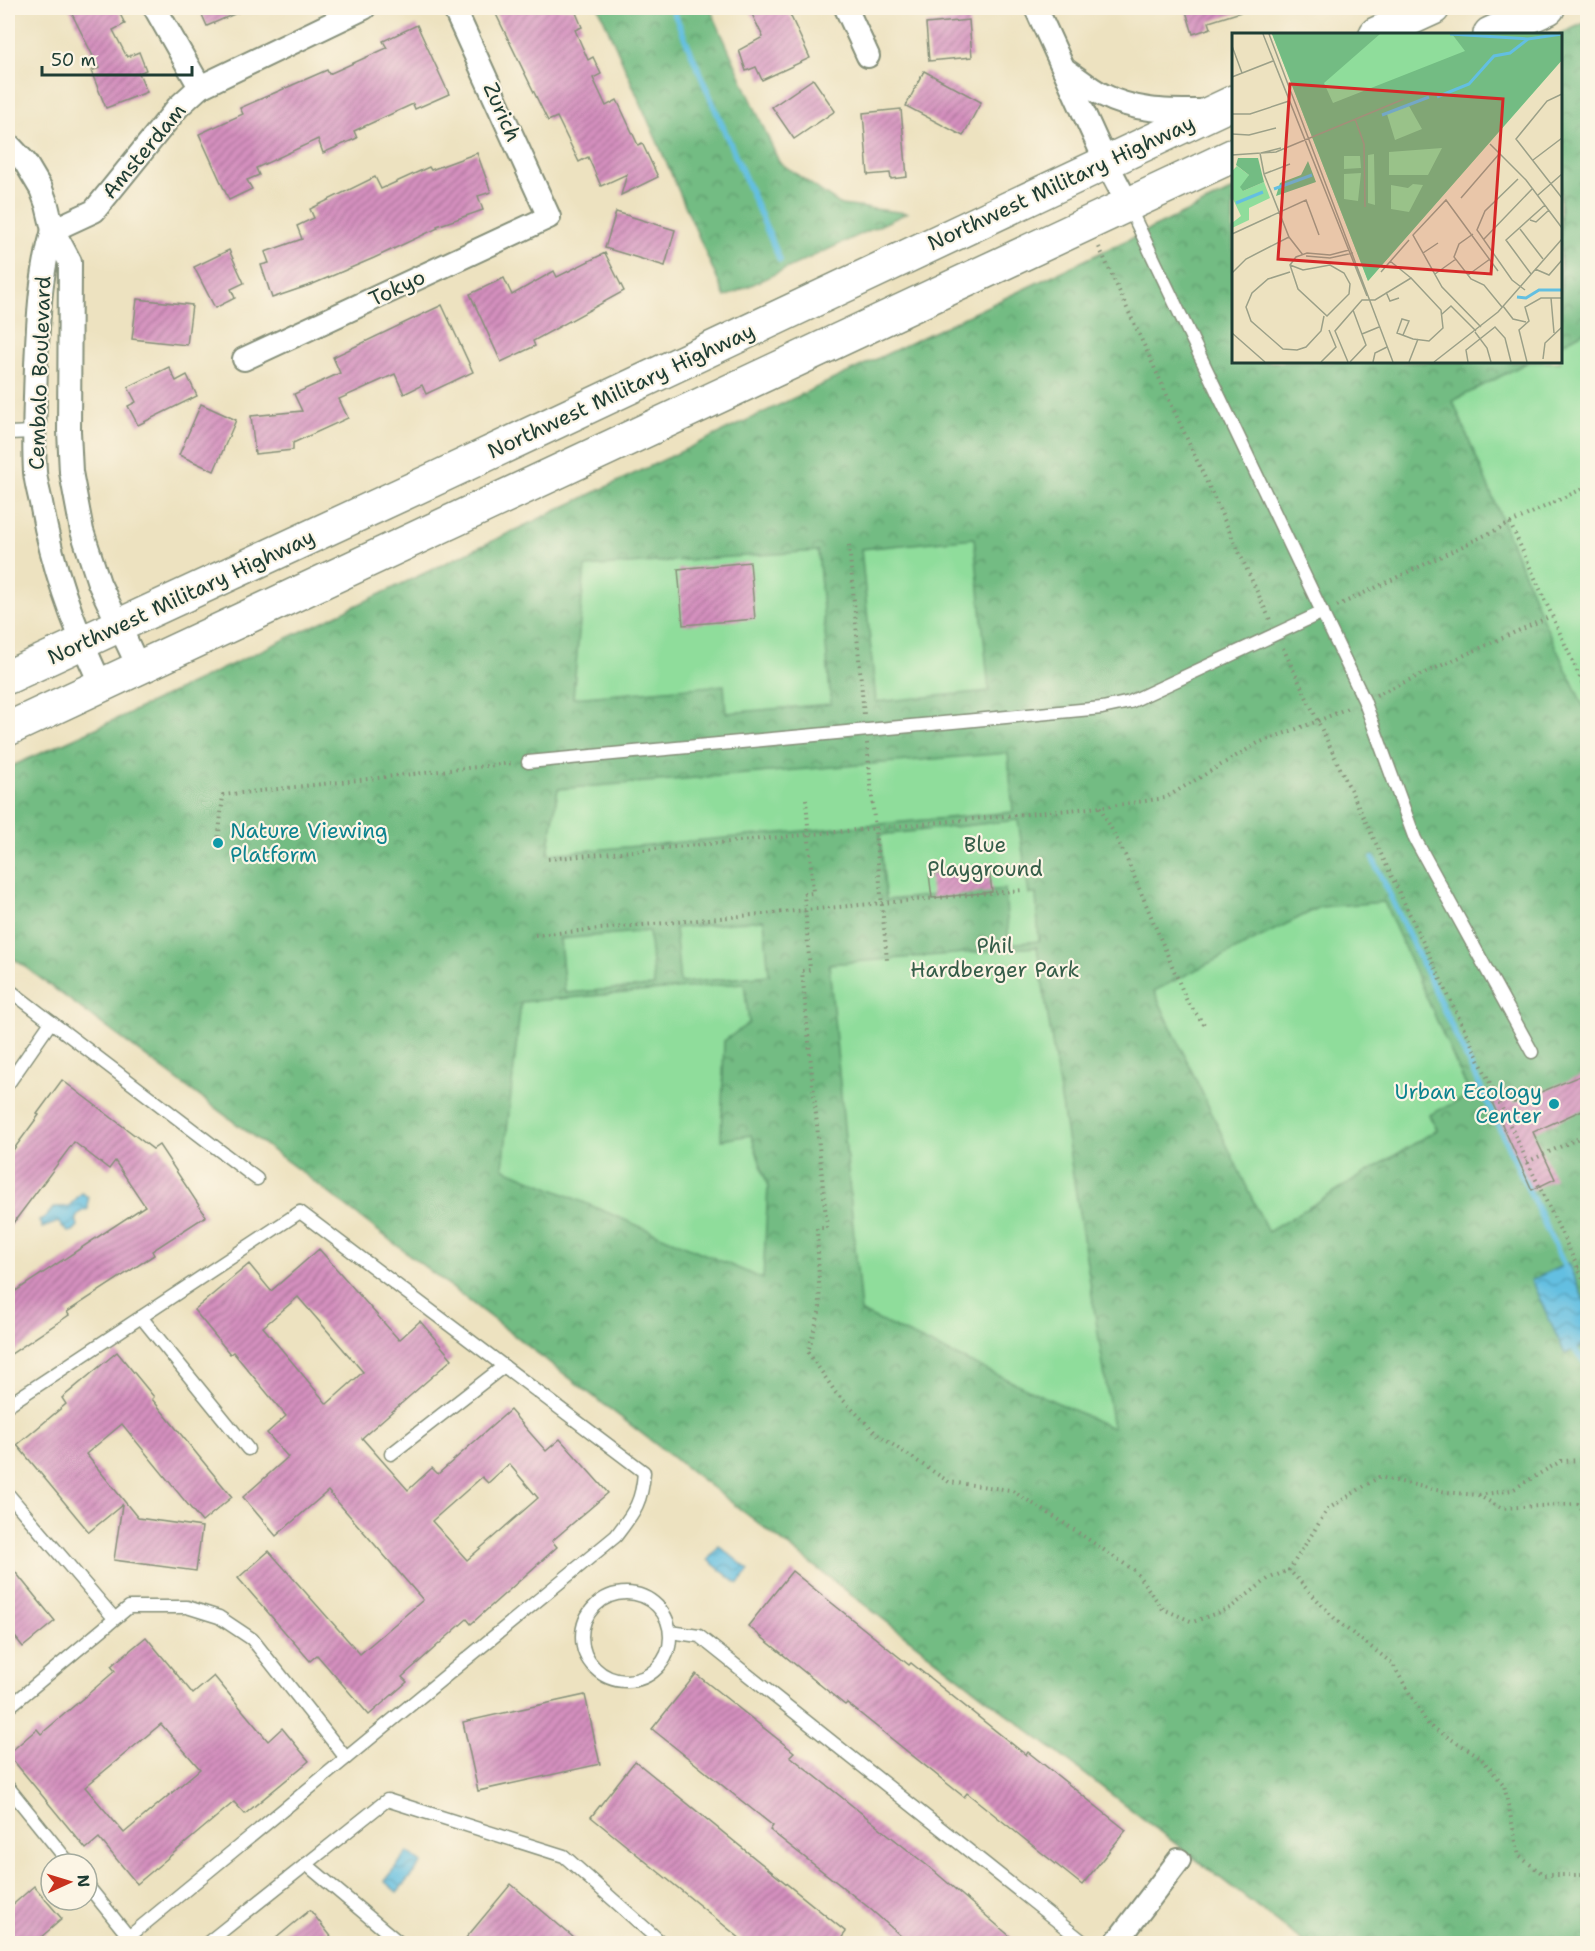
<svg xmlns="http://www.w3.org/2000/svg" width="1595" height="1951" font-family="'Shantell Sans',sans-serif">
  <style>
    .green { fill: #8fdd9b; stroke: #578d68; stroke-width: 1.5 }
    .forest { fill: url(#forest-crowns); stroke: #497c5c; stroke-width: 1.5; fill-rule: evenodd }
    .water { fill: url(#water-waves); stroke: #417e8a; stroke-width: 1.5 }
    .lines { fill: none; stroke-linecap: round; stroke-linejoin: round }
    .stream { stroke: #63bfe1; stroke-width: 6 }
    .building { fill: url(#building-hatch); fill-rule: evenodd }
    .lane-casing { stroke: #86907a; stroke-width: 15 }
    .street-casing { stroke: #86907a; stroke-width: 26 }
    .primary-casing { stroke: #86907a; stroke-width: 36 }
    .path { stroke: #86907a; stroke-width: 4; stroke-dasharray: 1.5 4.5; stroke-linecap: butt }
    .lane { stroke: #fff; stroke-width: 12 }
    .street { stroke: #fff; stroke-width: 22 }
    .primary { stroke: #fff; stroke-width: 33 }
    .culture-dot { fill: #0f9aa8; stroke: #fcf5e5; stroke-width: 2 }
    .labels { text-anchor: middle; stroke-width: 4.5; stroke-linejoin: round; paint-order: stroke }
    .street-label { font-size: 21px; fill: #1f3d34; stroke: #fcf5e5 }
    .culture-label { font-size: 21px; fill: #0d838f; stroke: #fcf5e5; text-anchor: start }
    .park-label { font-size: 21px; fill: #355d49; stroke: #fcf5e5 }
    .inset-river { fill: none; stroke: #63bfe1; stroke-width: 3 }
    .inset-road { fill: none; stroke: #9ba088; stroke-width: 1.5 }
    .view { fill: #d62828; fill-opacity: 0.15; stroke: #d62828; stroke-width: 3 }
    .inset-edge { fill: none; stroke: #1f3d34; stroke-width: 3 }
  </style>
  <defs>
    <pattern id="forest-crowns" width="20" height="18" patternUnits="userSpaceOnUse" patternTransform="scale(1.5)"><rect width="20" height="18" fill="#73bc83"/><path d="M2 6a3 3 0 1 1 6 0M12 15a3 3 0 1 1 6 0" fill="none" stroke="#5e9a6c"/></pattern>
    <pattern id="water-waves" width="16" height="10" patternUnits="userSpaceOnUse" patternTransform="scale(1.5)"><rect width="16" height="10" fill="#63bfe1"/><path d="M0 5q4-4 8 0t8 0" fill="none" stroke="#519cb7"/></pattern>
    <pattern id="building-hatch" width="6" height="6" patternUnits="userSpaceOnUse" patternTransform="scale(1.5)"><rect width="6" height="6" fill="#d48fbe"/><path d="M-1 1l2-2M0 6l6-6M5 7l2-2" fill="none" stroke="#ab769b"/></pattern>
  </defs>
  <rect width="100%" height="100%" fill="#fcf5e5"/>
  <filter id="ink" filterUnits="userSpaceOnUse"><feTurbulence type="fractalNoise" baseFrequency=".0167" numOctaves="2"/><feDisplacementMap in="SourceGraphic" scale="12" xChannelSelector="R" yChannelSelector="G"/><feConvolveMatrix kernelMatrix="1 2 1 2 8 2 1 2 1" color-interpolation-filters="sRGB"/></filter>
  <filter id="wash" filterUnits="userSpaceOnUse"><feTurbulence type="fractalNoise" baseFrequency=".008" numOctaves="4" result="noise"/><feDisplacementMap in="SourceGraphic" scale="24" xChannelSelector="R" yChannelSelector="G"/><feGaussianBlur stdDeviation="1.35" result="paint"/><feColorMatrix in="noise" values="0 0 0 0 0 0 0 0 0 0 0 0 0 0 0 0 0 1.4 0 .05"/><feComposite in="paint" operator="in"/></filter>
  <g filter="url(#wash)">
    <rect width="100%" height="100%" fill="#ede2c0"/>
    <path class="green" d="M 1587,22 L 1587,1943 L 1305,1943 L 299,1170 L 8,954 L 8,768 L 121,717 L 1233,190 L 1234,362 L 1560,362 L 1560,34 Z"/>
    <g class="forest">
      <path d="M 599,8 L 710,8 L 779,162 L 841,205 L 907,213 L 725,297 Z"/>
      <path d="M 1587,22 L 1587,330 L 1561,344 L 1560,34 Z"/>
      <path d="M 1233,190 L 1234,362 L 1528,362 L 1453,401 L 1544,622 L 1587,714 L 1587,1307 L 1568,1263 L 1565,1354 L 1587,1344 L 1587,1943 L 1305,1943 L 299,1170 L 8,954 L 8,768 L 121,717 ZM 974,538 L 989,691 L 876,702 L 861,549 ZM 818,551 L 831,704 L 726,713 L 724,685 L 573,698 L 585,567 ZM 1008,753 L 1013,812 L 548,854 L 558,789 ZM 1018,820 L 1029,894 L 1036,894 L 1039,941 L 1009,944 L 1005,889 L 886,900 L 880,835 ZM 1384,902 L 1470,1095 L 1429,1115 L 1437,1130 L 1268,1232 L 1154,991 L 1320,907 ZM 764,920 L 769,975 L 680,983 L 675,928 ZM 649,931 L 654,986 L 565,993 L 560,939 ZM 1037,947 L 1113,1428 L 1112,1428 L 861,1312 L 829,964 ZM 744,983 L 749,1023 L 724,1041 L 721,1140 L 751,1135 L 768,1187 L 763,1279 L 503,1168 L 521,1002 Z"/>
    </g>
    <g class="water">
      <path d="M 82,1193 L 88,1197 L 88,1209 L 80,1212 L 76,1218 L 78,1226 L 73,1231 L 68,1232 L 58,1222 L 42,1228 L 39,1220 L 46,1217 L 54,1207 L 68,1207 Z"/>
      <path d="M 1568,1263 L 1587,1307 L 1588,1344 L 1565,1354 L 1531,1280 Z"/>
      <path d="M 719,1546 L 749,1570 L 738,1584 L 708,1560 Z"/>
      <path d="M 408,1852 L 422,1863 L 397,1892 L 384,1881 Z"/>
    </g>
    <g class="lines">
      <g class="stream">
        <path d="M 672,8 L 780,260"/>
        <path d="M 1373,859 L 1564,1265 L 1565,1271"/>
        <path d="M 1574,1344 L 1575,1350 L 1588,1366"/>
      </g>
    </g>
    <g id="blocks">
      <g class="building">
        <path d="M 69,8 L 117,8 L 125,24 L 113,30 L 127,57 L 139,52 L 146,70 L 139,73 L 147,92 L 106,108 L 91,71 L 99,68 Z"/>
        <path d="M 199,8 L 248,8 L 207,26 Z"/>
        <path d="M 493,8 L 574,8 L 582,27 L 575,30 L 588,60 L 593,57 L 601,74 L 593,78 L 606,106 L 617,100 L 638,145 L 642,143 L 658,177 L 621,195 L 627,174 L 601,186 L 588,157 L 579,162 L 557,117 L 548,121 Z"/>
        <path d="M 749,8 L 787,8 L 810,58 L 762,80 L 756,67 L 746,71 L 739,50 L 763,37 Z"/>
        <path d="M 1185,8 L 1244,8 L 1244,11 L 1209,22 L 1211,28 L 1193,34 Z"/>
        <path d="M 969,20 L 972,57 L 929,61 L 926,24 Z"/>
        <path d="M 417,25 L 449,94 L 415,109 L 413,104 L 354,131 L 357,138 L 323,153 L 318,139 L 256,168 L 259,175 L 247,180 L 252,189 L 229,200 L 199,134 L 243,114 L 240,108 L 327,70 L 329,74 L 387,48 L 383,41 Z"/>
        <path d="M 924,71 L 981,102 L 963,136 L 906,106 Z"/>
        <path d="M 813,79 L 835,111 L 794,139 L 772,107 Z"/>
        <path d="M 901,109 L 907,177 L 891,179 L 890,173 L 868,175 L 863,113 Z"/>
        <path d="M 477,153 L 491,192 L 478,196 L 483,210 L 437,226 L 438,228 L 374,258 L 313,284 L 272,298 L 261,265 L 269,263 L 265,252 L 302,239 L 297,226 L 314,218 L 310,209 L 375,177 L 381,189 L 429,167 L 431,170 Z"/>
        <path d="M 616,212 L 675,230 L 665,266 L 605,248 Z"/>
        <path d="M 229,250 L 244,283 L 231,289 L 235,298 L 215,308 L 194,267 Z"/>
        <path d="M 605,253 L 624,291 L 533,341 L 535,346 L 501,362 L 470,294 L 504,278 L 512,295 L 554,271 L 557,277 Z"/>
        <path d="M 137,299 L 192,305 L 187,345 L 132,339 Z"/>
        <path d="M 442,305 L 473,372 L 426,394 L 422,385 L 404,394 L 395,374 L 339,399 L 348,418 L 293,443 L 293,450 L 255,454 L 251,416 L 302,411 L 294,394 L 340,373 L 333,357 Z"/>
        <path d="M 169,367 L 176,381 L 187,375 L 197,396 L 138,425 L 128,406 L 136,402 L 128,387 Z"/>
        <path d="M 201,404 L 236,420 L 214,471 L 179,455 Z"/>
        <path d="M 750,562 L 755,619 L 683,625 L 678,569 Z"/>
        <path d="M 989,868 L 992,892 L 932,898 L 929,874 Z"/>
        <path d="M 1587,1073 L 1587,1108 L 1533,1132 L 1555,1179 L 1532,1190 L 1490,1098 L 1508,1090 L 1514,1103 Z"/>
        <path d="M 62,1080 L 153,1149 L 159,1145 L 206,1216 L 152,1251 L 154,1255 L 67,1312 L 69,1315 L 8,1356 L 8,1296 L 145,1206 L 115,1161 L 109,1169 L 74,1142 L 8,1230 L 8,1157 L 39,1115 L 37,1114 Z"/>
        <path d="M 319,1249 L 399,1340 L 420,1321 L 452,1359 L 362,1438 L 408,1490 L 432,1468 L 438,1474 L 510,1410 L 546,1451 L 560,1439 L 608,1493 L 552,1541 L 557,1547 L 471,1624 L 467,1619 L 402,1677 L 407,1682 L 369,1715 L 317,1655 L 310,1661 L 238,1578 L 269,1551 L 360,1654 L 423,1600 L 328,1491 L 276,1536 L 243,1497 L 288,1457 L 267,1433 L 286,1416 L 233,1352 L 230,1354 L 194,1310 L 249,1264 L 271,1291 ZM 298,1297 L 363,1372 L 327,1404 L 263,1327 ZM 509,1464 L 538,1498 L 467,1560 L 432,1521 L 482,1477 L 488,1483 Z"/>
        <path d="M 117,1352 L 154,1397 L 152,1399 L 232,1497 L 202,1522 L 122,1424 L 86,1454 L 138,1518 L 202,1527 L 196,1571 L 114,1560 L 122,1505 L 89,1532 L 17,1445 L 66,1404 L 62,1398 Z"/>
        <path d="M 8,1563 L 55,1621 L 23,1647 L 8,1628 Z"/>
        <path d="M 792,1571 L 909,1665 L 911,1663 L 1026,1755 L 1028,1752 L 1126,1830 L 1082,1885 L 967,1793 L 964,1797 L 847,1703 L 845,1705 L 748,1626 Z"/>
        <path d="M 146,1637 L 193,1694 L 214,1676 L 268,1741 L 282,1728 L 309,1761 L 245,1814 L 234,1802 L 137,1884 L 99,1838 L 86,1849 L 8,1754 L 37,1729 L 41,1734 L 115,1671 L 111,1666 ZM 161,1724 L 200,1769 L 124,1833 L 85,1787 Z"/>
        <path d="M 696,1674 L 794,1752 L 790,1756 L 934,1871 L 1019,1944 L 910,1944 L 868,1907 L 770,1830 L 773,1826 L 652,1729 Z"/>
        <path d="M 585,1695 L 600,1764 L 478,1791 L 463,1722 Z"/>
        <path d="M 635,1761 L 846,1932 L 837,1944 L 747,1944 L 591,1817 Z"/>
        <path d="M 511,1884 L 581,1944 L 461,1944 Z"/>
        <path d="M 34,1886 L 62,1919 L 33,1944 L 8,1944 L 8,1909 Z"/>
        <path d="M 310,1910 L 337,1944 L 269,1944 Z"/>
      </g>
    </g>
  </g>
  <g filter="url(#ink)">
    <use href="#blocks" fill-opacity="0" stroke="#86907a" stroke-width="1.5"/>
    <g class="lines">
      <defs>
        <g id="lane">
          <path d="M 1129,207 L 1364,700 L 1415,839 L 1532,1052"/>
          <path d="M 8,433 L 34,432"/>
          <path d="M 528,762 L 1102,708 L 1130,702 L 1323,612"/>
          <path d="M 8,989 L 257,1179"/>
          <path d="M 8,1084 L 51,1022"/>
          <path d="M 141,1317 L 248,1449"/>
          <path d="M 8,1405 L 300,1212 L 644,1472 C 642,1503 634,1512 616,1536 L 120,1944"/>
          <path d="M 391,1454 L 504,1366"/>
          <path d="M 8,1494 L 114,1618"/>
          <circle cx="626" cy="1637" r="44"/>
          <path d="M 670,1632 L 699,1636 L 1086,1944"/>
          <path d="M 8,1708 L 129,1607 L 187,1607 L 219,1617 L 252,1639 L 346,1758"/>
          <path d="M 8,1787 L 70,1864"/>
          <path d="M 306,1864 L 401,1944"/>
          <path d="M 87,1885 L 129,1937"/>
          <path d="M 206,1944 L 387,1800 L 564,1856 L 663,1944"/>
        </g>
        <g id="street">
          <path d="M 155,8 L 200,87"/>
          <path d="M 846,8 L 868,56"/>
          <path d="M 1036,8 L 1106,162 L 1128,204"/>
          <path d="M 1064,69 C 1077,77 1089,88 1103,95 C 1135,112 1170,111 1205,111"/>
          <path d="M 8,144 L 25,162 L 41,189 L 47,205 L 53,230 L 70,262 L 69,431 L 71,472 L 82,531 L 99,583 L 139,668"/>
          <path d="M 53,230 C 40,274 38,321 36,366 C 35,401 33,437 35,472 C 36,484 40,496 42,508 C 53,570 75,629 101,685"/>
          <path d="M 53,230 L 94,211 L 178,107 L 200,87 L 364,8"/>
          <path d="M 244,359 L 549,217 L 454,8"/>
          <path d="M 1115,1944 L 1179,1860"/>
        </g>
        <g id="primary">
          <path d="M 1376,34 L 1433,8"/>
          <path d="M 1490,34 L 1548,8"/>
          <path d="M 8,677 L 439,477 L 1234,102"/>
          <path d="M 8,729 L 1234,155"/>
        </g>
      </defs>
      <use href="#lane" class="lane-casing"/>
      <use href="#street" class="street-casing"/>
      <use href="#primary" class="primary-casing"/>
      <g class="path">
        <path d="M 1099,247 L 1271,622"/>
        <path d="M 1510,523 L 1588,695"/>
        <path d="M 849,545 L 864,715"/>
        <path d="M 1337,606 L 1588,486"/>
        <path d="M 1283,648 L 1588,1289"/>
        <path d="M 1376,695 L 1551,616"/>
        <path d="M 867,743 L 887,960"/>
        <path d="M 806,799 L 813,893 L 804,894 L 810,970 L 802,971 L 827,1228 L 817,1228 L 820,1309 L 808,1352 L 836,1393 L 878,1435 L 949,1482 L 1011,1490 L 1061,1521 L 1135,1571 L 1163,1609 L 1193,1622 L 1230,1608 L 1268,1579 L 1289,1570"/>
        <path d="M 1100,807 L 1125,855 L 1187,1001 L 1206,1027"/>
        <path d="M 218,843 L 223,795 L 513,763"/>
        <path d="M 548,859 L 1111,806 L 1165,798 L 1258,743 L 1318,721 L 1350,707"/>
        <path d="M 535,935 L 1023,890"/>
        <path d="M 1527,1162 L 1588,1134"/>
        <path d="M 1578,1268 L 1588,1264"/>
        <path d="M 1479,1495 L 1512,1490 L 1561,1461 L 1588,1460"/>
        <path d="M 1588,1519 L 1578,1504 L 1501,1508 L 1478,1495 L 1446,1492 L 1379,1477 L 1328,1509 L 1289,1570 L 1339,1623 L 1392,1663 L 1428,1725 L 1479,1756 L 1504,1785 L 1519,1856 L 1544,1875 L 1588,1875"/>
      </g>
      <use href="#lane" class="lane"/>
      <use href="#street" class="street"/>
      <use href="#primary" class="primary"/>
    </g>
  </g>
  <g class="culture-dot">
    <circle cx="218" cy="843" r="6"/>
    <circle cx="1554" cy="1104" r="6"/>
  </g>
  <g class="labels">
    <g class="street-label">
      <text transform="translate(502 112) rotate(66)" y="7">Zurich</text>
      <text transform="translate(144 151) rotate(-50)" y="7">Amsterdam</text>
      <text transform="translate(1061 183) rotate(-25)" y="7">Northwest Military Highway</text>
      <text transform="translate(397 288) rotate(-25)" y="7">Tokyo</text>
      <text transform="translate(40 373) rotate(-88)" y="7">Cembalo Boulevard</text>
      <text transform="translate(621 391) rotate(-25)" y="7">Northwest Military Highway</text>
      <text transform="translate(181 597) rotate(-25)" y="7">Northwest Military Highway</text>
    </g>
    <g class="culture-label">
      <text x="230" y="838">Nature Viewing<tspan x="230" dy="24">Platform</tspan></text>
      <text x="1542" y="1099" text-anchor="end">Urban Ecology<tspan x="1542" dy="24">Center</tspan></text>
    </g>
    <g class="park-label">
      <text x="985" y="852">Blue<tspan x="985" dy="24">Playground</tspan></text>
      <text x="995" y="953">Phil<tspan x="995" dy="24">Hardberger Park</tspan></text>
    </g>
  </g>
  <g transform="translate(1232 33)">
    <rect width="330" height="330" fill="#ede2c0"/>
    <path d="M 40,1 L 330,1 L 330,27 L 136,248 ZM 5,133 L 17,142 L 11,158 L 32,149 L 38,165 L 17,175 L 17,187 L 0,195 L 0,190 L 9,183 L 0,164 L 0,138 Z" fill="#8fdd9b"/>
    <path d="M 40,1 L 148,1 L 92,50 L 101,70 L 233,18 L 220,1 L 330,1 L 330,27 L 136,248 ZM 177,73 L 190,96 L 163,107 L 155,81 ZM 210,115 L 196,142 L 157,142 L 157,119 ZM 142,121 L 143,172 L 136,170 L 136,122 ZM 112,123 L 128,123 L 129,135 L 112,136 ZM 129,140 L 126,168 L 112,166 L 112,141 ZM 181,151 L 191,152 L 177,179 L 159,176 L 159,152 L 176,155 ZM 6,125 L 26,125 L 32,149 L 11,158 L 8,154 L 17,142 L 4,132 ZM 76,128 L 84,149 L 44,163 L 48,150 L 69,142 Z" fill="#73bc83" fill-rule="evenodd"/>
    <path class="inset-river" d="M 218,1 L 296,6 L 330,1M 205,64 L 237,51 L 262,23 L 278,20 L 296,6M 150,82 L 197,64M 42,156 L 80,142M 4,170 L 31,159M 285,264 L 294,265 L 307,257 L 330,257"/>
    <path class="inset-road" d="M 31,1 L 135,263M 37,1 L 161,329M 0,13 L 10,40M 0,44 L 41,28M 330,61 L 315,68 L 284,106 L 330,165M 0,81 L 18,81 L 57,68M 123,86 L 132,111 L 133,174M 0,101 L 17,102 L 44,95M 258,111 L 294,147 L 330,195M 28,120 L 32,141 L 57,204 L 71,222M 29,120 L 49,115M 0,122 L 44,119 L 172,66M 301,127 L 330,105M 32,141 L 58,131M 286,146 L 253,178 L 245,197 L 280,247 L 293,257M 306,162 L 330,141M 229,165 L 268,120M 298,187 L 304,189 L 317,177M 288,196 L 311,226M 0,201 L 74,167 L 87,202M 241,201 L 227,211 L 222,224 L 239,246 L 252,252 L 270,274M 252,206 L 301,155M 191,220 L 206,210M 74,223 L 98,225 L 121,220M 158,228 L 179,245M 58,232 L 71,237 L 98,232 L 112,240 L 118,251 L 117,261 L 95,283 L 66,256 L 58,232 L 64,224 L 75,220 L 98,222 L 117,217M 303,236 L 317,242 L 330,227M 58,239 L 36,246 L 20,260 L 14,274 L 19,288 L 51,316 L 65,317 L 74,314 L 89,298 L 92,283M 149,239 L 177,207M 0,240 L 14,226 L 57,204M 203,241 L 224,226M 299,241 L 274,207 L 313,172M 236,242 L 258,226M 154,259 L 158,268 L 167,265M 319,265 L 322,300M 271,273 L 281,286 L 294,289M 210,281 L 219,273 L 244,298M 249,294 L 210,254 L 181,202 L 214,167 L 266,238M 243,299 L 255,315 L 259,329M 0,300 L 33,329M 130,301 L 147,294M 311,326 L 313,310 L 330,294M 89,329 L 104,314 L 97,297M 116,329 L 103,298 L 130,267 L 143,267 L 179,245 L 209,277 L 211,295 L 197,308 L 181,306 L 165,300 L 170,286 L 177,288 L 171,302M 118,329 L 134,312 L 121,277M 141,329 L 143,320 L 155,314M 177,329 L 186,306M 202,329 L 266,279 L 330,206M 236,329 L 234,317 L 263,294 L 273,305 L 279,329M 295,329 L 287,297 L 297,288 L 293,274 L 309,265 L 330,265"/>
    <path class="view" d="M 58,51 L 271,66 L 259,241 L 46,226 Z"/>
    <rect width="330" height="330" class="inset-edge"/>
  </g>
  <rect width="1595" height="1951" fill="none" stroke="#fcf5e5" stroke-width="30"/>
  <g transform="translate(69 1882) rotate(86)"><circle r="28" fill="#fcf5e5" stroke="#a4ab9e" stroke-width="1.5"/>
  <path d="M0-4.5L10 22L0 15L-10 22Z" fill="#c8321e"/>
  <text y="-9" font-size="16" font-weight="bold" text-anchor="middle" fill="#1f3d34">N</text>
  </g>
  <path d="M42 66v9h150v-9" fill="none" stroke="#1f3d34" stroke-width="3"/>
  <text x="51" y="66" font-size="18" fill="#1f3d34" stroke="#fcf5e5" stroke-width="4.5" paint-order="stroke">50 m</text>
</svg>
